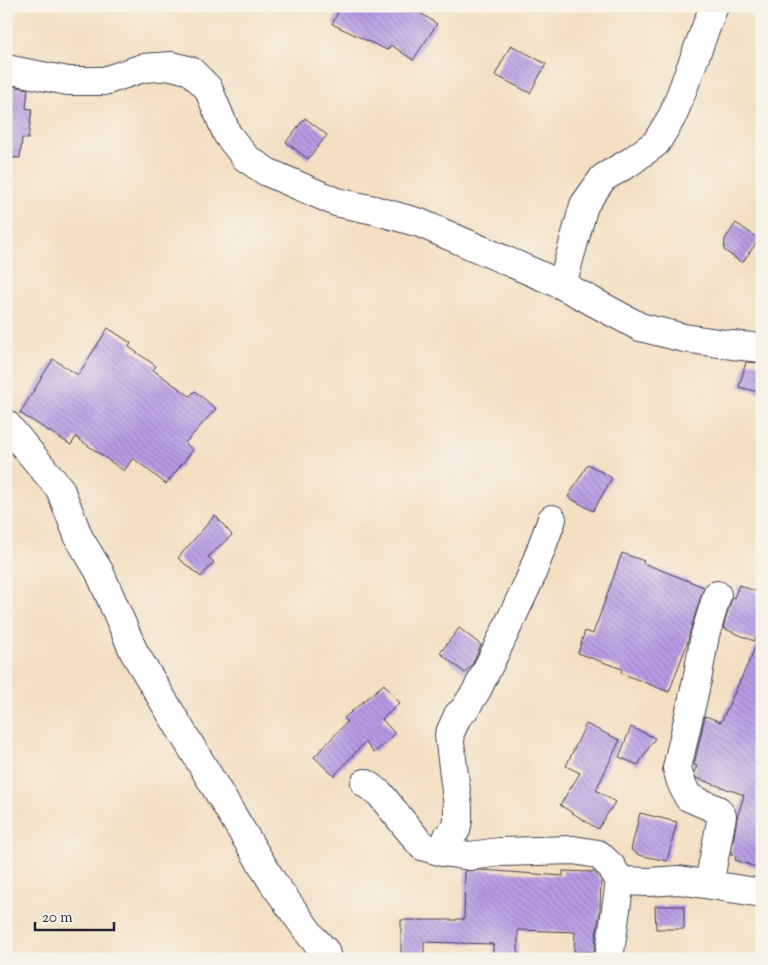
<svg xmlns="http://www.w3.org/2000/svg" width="768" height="965" font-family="'Sorts Mill Goudy',serif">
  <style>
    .building { fill: url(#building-back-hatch) }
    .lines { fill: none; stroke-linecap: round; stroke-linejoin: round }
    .minor-casing { stroke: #413e4f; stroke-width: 30 }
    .minor { stroke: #fff; stroke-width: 28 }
  </style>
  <defs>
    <pattern id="building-back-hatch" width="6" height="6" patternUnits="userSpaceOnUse" patternTransform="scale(1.25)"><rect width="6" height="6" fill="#b69ce5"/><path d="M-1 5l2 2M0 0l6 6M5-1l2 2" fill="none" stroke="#947fbb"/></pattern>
  </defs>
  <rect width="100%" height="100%" fill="#f7f3e8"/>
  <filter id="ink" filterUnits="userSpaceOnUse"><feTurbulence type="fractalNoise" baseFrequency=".02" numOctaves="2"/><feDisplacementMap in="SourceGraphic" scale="10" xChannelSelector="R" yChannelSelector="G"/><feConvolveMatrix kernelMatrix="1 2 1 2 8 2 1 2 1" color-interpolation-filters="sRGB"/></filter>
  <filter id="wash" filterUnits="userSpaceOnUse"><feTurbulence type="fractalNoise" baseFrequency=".0096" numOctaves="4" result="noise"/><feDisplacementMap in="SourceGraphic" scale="20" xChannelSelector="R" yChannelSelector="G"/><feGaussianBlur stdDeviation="1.12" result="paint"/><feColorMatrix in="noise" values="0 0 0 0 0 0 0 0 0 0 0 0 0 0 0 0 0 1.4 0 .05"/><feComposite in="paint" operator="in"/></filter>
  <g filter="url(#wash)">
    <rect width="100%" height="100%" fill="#f3dfc2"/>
    <g id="blocks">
      <g class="building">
        <path d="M 341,6 L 410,6 L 437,24 L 413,60 L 391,45 L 387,50 L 332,24 Z"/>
        <path d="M 511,45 L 546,64 L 530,93 L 495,75 Z"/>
        <path d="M 6,85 L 28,89 L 26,108 L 32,109 L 28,139 L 22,138 L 20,158 L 6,157 Z"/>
        <path d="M 305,118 L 327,135 L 308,159 L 286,142 Z"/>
        <path d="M 736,223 L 759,239 L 742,263 L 724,250 L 725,239 Z"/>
        <path d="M 108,328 L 131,343 L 129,347 L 156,366 L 153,370 L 190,396 L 195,391 L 216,409 L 185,443 L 193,450 L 166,484 L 133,458 L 124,471 L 76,437 L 71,445 L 20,413 L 53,359 L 78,375 Z"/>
        <path d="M 746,362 L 762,363 L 762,393 L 739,387 Z"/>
        <path d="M 588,464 L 612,478 L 593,511 L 568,497 Z"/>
        <path d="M 215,515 L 232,535 L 208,557 L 214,562 L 201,577 L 178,558 Z"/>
        <path d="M 622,553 L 644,561 L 643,563 L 704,587 L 690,631 L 687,644 L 669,692 L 621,673 L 622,669 L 578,653 L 585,631 L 593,634 Z"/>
        <path d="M 739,585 L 762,594 L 762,622 L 754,641 L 723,628 L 732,597 L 734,598 Z"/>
        <path d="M 459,628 L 481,645 L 472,665 L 465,673 L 440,653 Z"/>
        <path d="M 762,633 L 762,869 L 735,860 L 736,856 L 731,854 L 737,818 L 744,795 L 696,778 L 694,772 L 697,766 L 694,765 L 705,716 L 721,722 Z"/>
        <path d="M 384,684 L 400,703 L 382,719 L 395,734 L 374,753 L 365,742 L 334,776 L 314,757 L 347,722 L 344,718 Z"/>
        <path d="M 586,724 L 620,740 L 596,790 L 615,802 L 598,829 L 560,805 L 580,773 L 566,766 Z"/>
        <path d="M 631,727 L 655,738 L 638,765 L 619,757 Z"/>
        <path d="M 640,813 L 677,822 L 667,861 L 639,855 L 631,850 Z"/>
        <path d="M 482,870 L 563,876 L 563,871 L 594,872 L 601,880 L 600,908 L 594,952 L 574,952 L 575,932 L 518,930 L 518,959 L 493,959 L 493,944 L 424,942 L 424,959 L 401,959 L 401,920 L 457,920 L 457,919 L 464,919 L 465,871 Z"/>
        <path d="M 655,906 L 684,906 L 684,929 L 656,929 Z"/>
      </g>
    </g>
  </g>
  <g filter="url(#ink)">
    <use href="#blocks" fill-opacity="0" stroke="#413e4f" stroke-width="1"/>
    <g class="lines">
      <defs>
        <g id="minor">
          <path d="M 6,69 L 68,81 L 104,81 L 143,68 L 172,66 L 191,71 L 208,88 L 227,134 L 246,158 L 267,172 L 336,202 L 374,210 L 420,223 L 562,285 L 640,327 L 684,338 L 732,345 L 762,348"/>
          <path d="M 562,285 L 584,205 L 603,178 L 630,162 L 656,143 L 673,115 L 714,6"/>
          <path d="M 6,424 L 60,489 L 79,538 L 99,571 L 134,652 L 272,881 L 312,937 L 325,951 L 327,959"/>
          <path d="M 365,783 L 380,794 L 422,846 L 443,852 L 470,856 L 500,852 L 573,850 L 598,854 L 611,866 L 620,881 L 609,959"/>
          <path d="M 443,852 L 448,836 L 456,830 L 458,820 L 458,807 L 449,735 L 458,715 L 464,710 L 477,690 L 504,634 L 530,579 L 552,519"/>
          <path d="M 620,881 L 649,882 L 679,880 L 762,893"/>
          <path d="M 709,884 L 722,816 L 718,810 L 688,797 L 681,782 L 677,768 L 697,680 L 705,635 L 717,595"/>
        </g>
      </defs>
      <use href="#minor" class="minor-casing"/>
      <use href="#minor" class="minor"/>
    </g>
  </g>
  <rect width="768" height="965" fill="none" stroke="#f7f3e8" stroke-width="25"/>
  <path d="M35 922v8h79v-8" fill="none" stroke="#22223b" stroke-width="2.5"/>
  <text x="42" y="922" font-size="15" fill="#22223b" stroke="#f7f3e8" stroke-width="4" paint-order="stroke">20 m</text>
</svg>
